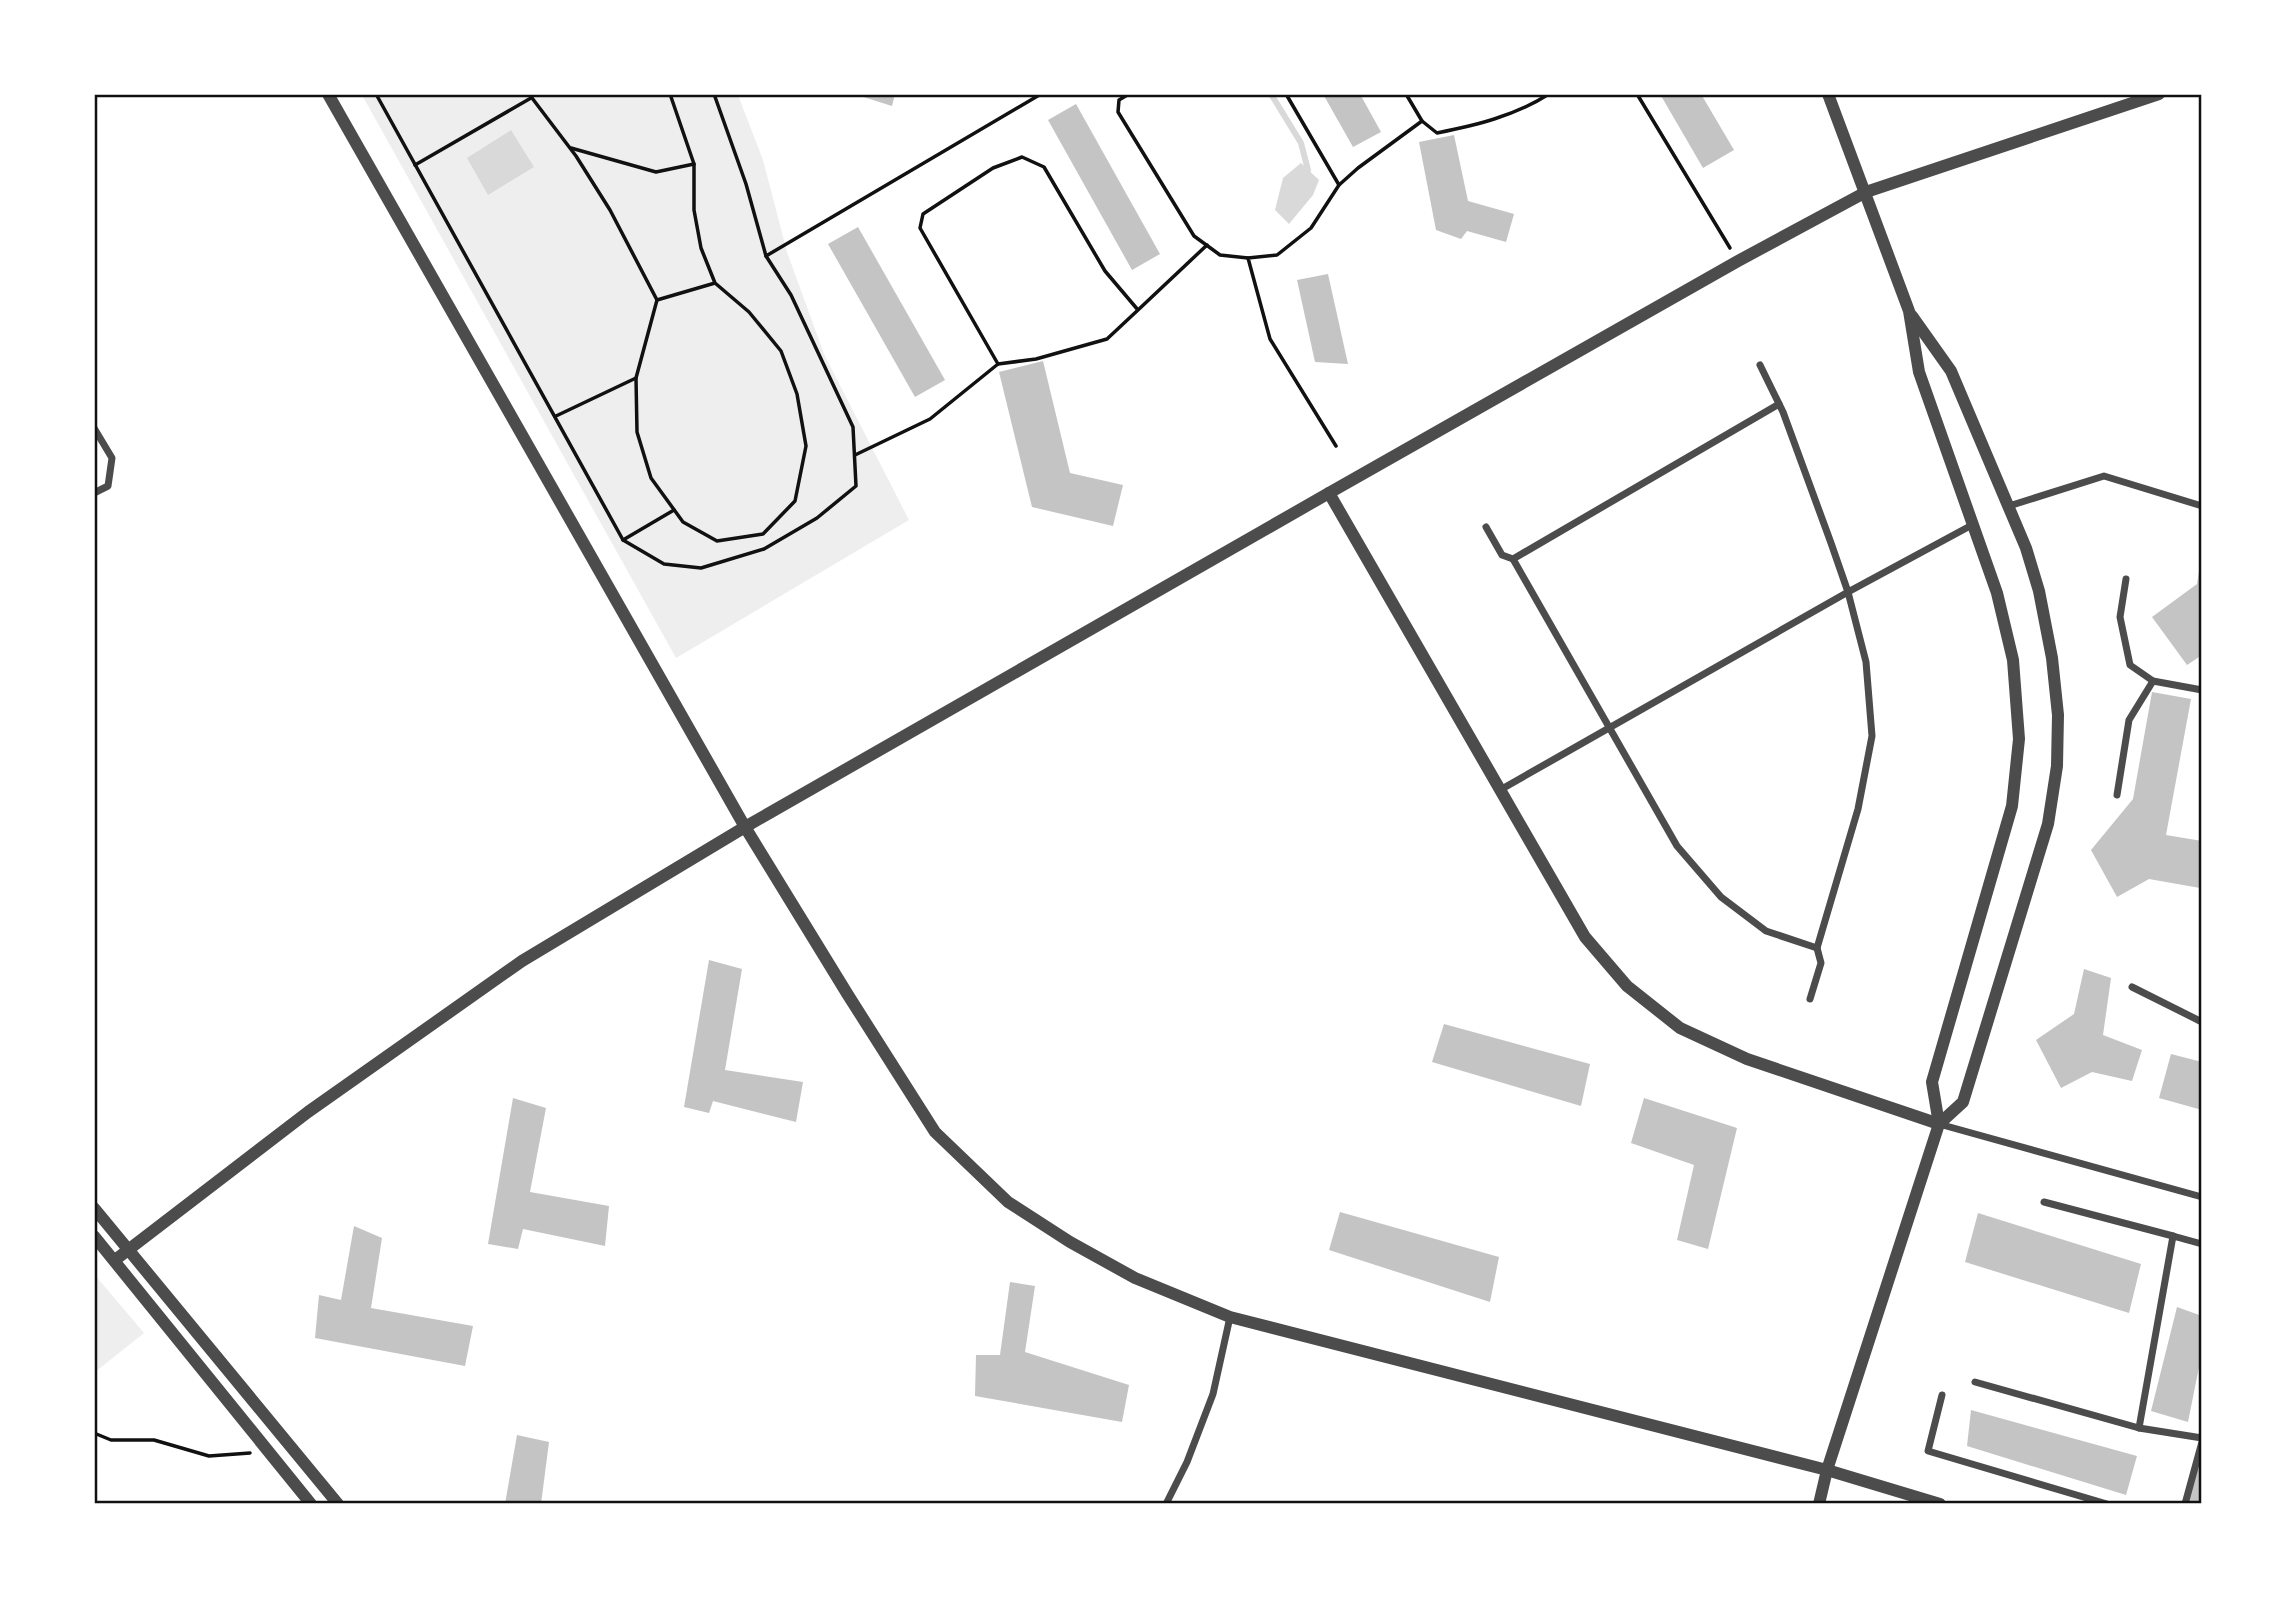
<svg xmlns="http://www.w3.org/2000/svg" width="2296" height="1598" font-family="Raleway,sans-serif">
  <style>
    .green { fill: #eee }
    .water { fill: #d9d9d9 }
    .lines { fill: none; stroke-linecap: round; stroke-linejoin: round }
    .stream { stroke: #d9d9d9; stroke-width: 6 }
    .building { fill: #c4c4c4 }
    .path { stroke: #111; stroke-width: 3.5 }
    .minor { stroke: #4c4c4c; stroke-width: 7 }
    .tertiary { stroke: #4c4c4c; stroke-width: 12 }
    .neatline { fill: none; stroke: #111; stroke-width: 2.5 }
  </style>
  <rect width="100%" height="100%" fill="#fff"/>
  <g class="green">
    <path d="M 362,95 L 738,95 L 763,160 L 787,252 L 824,354 L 909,520 L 676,658 Z"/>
    <path d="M 94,1274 L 144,1333 L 95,1372 L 94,1372 Z"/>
  </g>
  <g class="water">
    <path d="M 511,130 L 534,167 L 488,195 L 467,158 Z"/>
    <path d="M 1301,163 L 1319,180 L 1313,195 L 1289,224 L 1275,210 L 1283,178 Z"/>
  </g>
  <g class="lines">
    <path class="stream" d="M 1271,94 L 1301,143 L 1308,170"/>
  </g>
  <g class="building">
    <path d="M 854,94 L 895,94 L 892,106 Z"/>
    <path d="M 1323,94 L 1360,94 L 1381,132 L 1353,147 Z"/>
    <path d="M 1660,94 L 1701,94 L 1734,150 L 1703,168 Z"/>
    <path d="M 1076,104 L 1160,254 L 1132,270 L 1048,120 Z"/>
    <path d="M 1454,135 L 1468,201 L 1514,214 L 1506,242 L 1467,231 L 1461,239 L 1436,230 L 1419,142 Z"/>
    <path d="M 858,227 L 945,380 L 915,397 L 828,244 Z"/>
    <path d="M 1328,274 L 1348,364 L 1315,362 L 1297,280 Z"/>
    <path d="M 1043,361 L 1070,473 L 1123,485 L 1113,526 L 1032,507 L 999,372 Z"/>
    <path d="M 2200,565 L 2202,655 L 2187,665 L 2152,617 L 2197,584 Z"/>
    <path d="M 2152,692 L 2191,699 L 2166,835 L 2202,841 L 2202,880 L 2200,888 L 2149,879 L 2117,897 L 2091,850 L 2133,799 Z"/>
    <path d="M 709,960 L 742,969 L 725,1070 L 803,1082 L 796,1122 L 713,1101 L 709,1113 L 684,1107 Z"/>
    <path d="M 2084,969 L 2111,978 L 2103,1035 L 2142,1050 L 2132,1081 L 2092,1072 L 2061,1088 L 2036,1040 L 2074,1014 Z"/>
    <path d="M 1444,1024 L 1590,1064 L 1581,1106 L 1432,1062 Z"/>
    <path d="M 2171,1054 L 2202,1062 L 2202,1110 L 2159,1098 Z"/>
    <path d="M 513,1098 L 546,1108 L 530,1192 L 609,1206 L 605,1246 L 523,1229 L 518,1249 L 488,1244 Z"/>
    <path d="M 1644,1098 L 1737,1128 L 1708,1249 L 1677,1240 L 1694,1165 L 1631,1143 Z"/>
    <path d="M 1340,1212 L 1499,1257 L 1490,1302 L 1329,1250 Z"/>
    <path d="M 1978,1213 L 2141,1264 L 2129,1313 L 1965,1262 Z"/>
    <path d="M 354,1226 L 382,1238 L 371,1308 L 473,1326 L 465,1366 L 315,1338 L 319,1295 L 341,1300 Z"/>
    <path d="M 1010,1282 L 1035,1286 L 1025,1352 L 1129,1385 L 1122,1422 L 975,1396 L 976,1355 L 1000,1355 Z"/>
    <path d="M 2177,1307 L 2202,1316 L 2202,1352 L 2188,1422 L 2151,1411 Z"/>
    <path d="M 1971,1410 L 2137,1456 L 2126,1495 L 1967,1446 Z"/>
    <path d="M 517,1435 L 549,1442 L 541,1504 L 505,1504 Z"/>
    <path d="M 2202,1453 L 2202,1504 L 2188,1504 Z"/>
  </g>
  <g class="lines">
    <g class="path">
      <path d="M 376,94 L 623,540 L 664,564 L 701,568 L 764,549 L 817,518 L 856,486 L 853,427 L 791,295 L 766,256 L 746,184 L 714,94"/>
      <path d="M 529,94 L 576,156 L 610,210 L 657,300"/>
      <path d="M 670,94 L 694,164 L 694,210 L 701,248 L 715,283 L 749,312 L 781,351 L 797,394 L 806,446 L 795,501 L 763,534 L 717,541 L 683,522 L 651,478 L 637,432 L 636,378 L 657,300 L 715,283"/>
      <path d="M 1129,94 L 1119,100 L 1118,112 L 1194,236 L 1220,255 L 1248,258"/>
      <path d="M 1286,94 L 1339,185"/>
      <path d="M 1406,94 L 1422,121 L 1437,133 C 1476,125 1515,116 1549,94"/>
      <path d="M 1637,94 L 1730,248"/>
      <path d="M 571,148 L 656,172 L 694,164"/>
      <path d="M 415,165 L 531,98"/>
      <path d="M 766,256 L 1041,94"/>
      <path d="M 1138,310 L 1107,339 L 1036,359 L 998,364 L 920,228 L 923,214 L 993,168 L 1022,157 L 1044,167 L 1105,271 L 1138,310 L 1207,245"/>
      <path d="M 556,416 L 636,378"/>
      <path d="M 1336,446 L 1270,339 L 1248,258 L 1277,255 L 1311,228 L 1339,185 L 1358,168 L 1422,121"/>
      <path d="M 855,455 L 930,419 L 998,364"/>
      <path d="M 623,540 L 674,510"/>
      <path d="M 94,1433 L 111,1440 L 154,1440 L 209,1456 L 250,1453"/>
    </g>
    <g class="minor">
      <path d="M 1760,365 L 1783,412 L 1831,543 L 1848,592 L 1866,662 L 1872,736 L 1858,809 L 1817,948"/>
      <path d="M 1779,404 L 1513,559 L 1677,846 L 1721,897 L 1766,931 L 1817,948"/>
      <path d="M 94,428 L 112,458 L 108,486 L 94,493"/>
      <path d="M 2009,506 L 2104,476 L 2202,506"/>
      <path d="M 1486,527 L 1502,555 L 1513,559"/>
      <path d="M 2126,579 L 2120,617 L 2130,665 L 2153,681 L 2202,690"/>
      <path d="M 1500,790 L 1848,592 L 1972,525"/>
      <path d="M 2117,795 L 2129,720 L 2153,681"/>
      <path d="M 2132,987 L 2202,1022"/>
      <path d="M 1810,999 L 1821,963 L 1817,948"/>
      <path d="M 1939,1124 L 2202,1197"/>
      <path d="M 2044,1202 L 2173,1236"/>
      <path d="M 1975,1382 L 2139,1428 L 2202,1438"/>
      <path d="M 1942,1395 L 1928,1451 L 2107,1504"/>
      <path d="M 2139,1428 L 2173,1236 L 2202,1244"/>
      <path d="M 1166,1504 L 1187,1462 L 1213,1394 L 1230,1317"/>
      <path d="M 2185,1504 L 2202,1442"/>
    </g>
    <g class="tertiary">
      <path d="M 328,94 L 745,827 L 848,995 L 935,1132 L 1008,1202 L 1070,1242 L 1135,1278 L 1230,1317 L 1827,1470 L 1940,1504"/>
      <path d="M 1912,316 L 1951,371 L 2026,548 L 2039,591 L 2052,658 L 2058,715 L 2057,766 L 2048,824 L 1963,1102 L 1939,1124"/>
      <path d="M 1329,493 L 1585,937 L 1627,986 L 1680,1028 L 1747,1059 L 1939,1124"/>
      <path d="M 94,1208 L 338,1504"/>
      <path d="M 94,1236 L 311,1504"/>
      <path d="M 115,1260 L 308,1112 L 522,961 L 745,827 L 1329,493 L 1738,261 L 1866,192 L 2159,94"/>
      <path d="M 1819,1504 L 1827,1470 L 1939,1124 L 1932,1082 L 2012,806 L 2019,739 L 2013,660 L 1997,593 L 1919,372 L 1909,311 L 1828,94"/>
    </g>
  </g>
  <rect width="2296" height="1598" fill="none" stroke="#ffffff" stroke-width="192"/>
  <rect x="96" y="96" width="2104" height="1406" class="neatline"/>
</svg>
